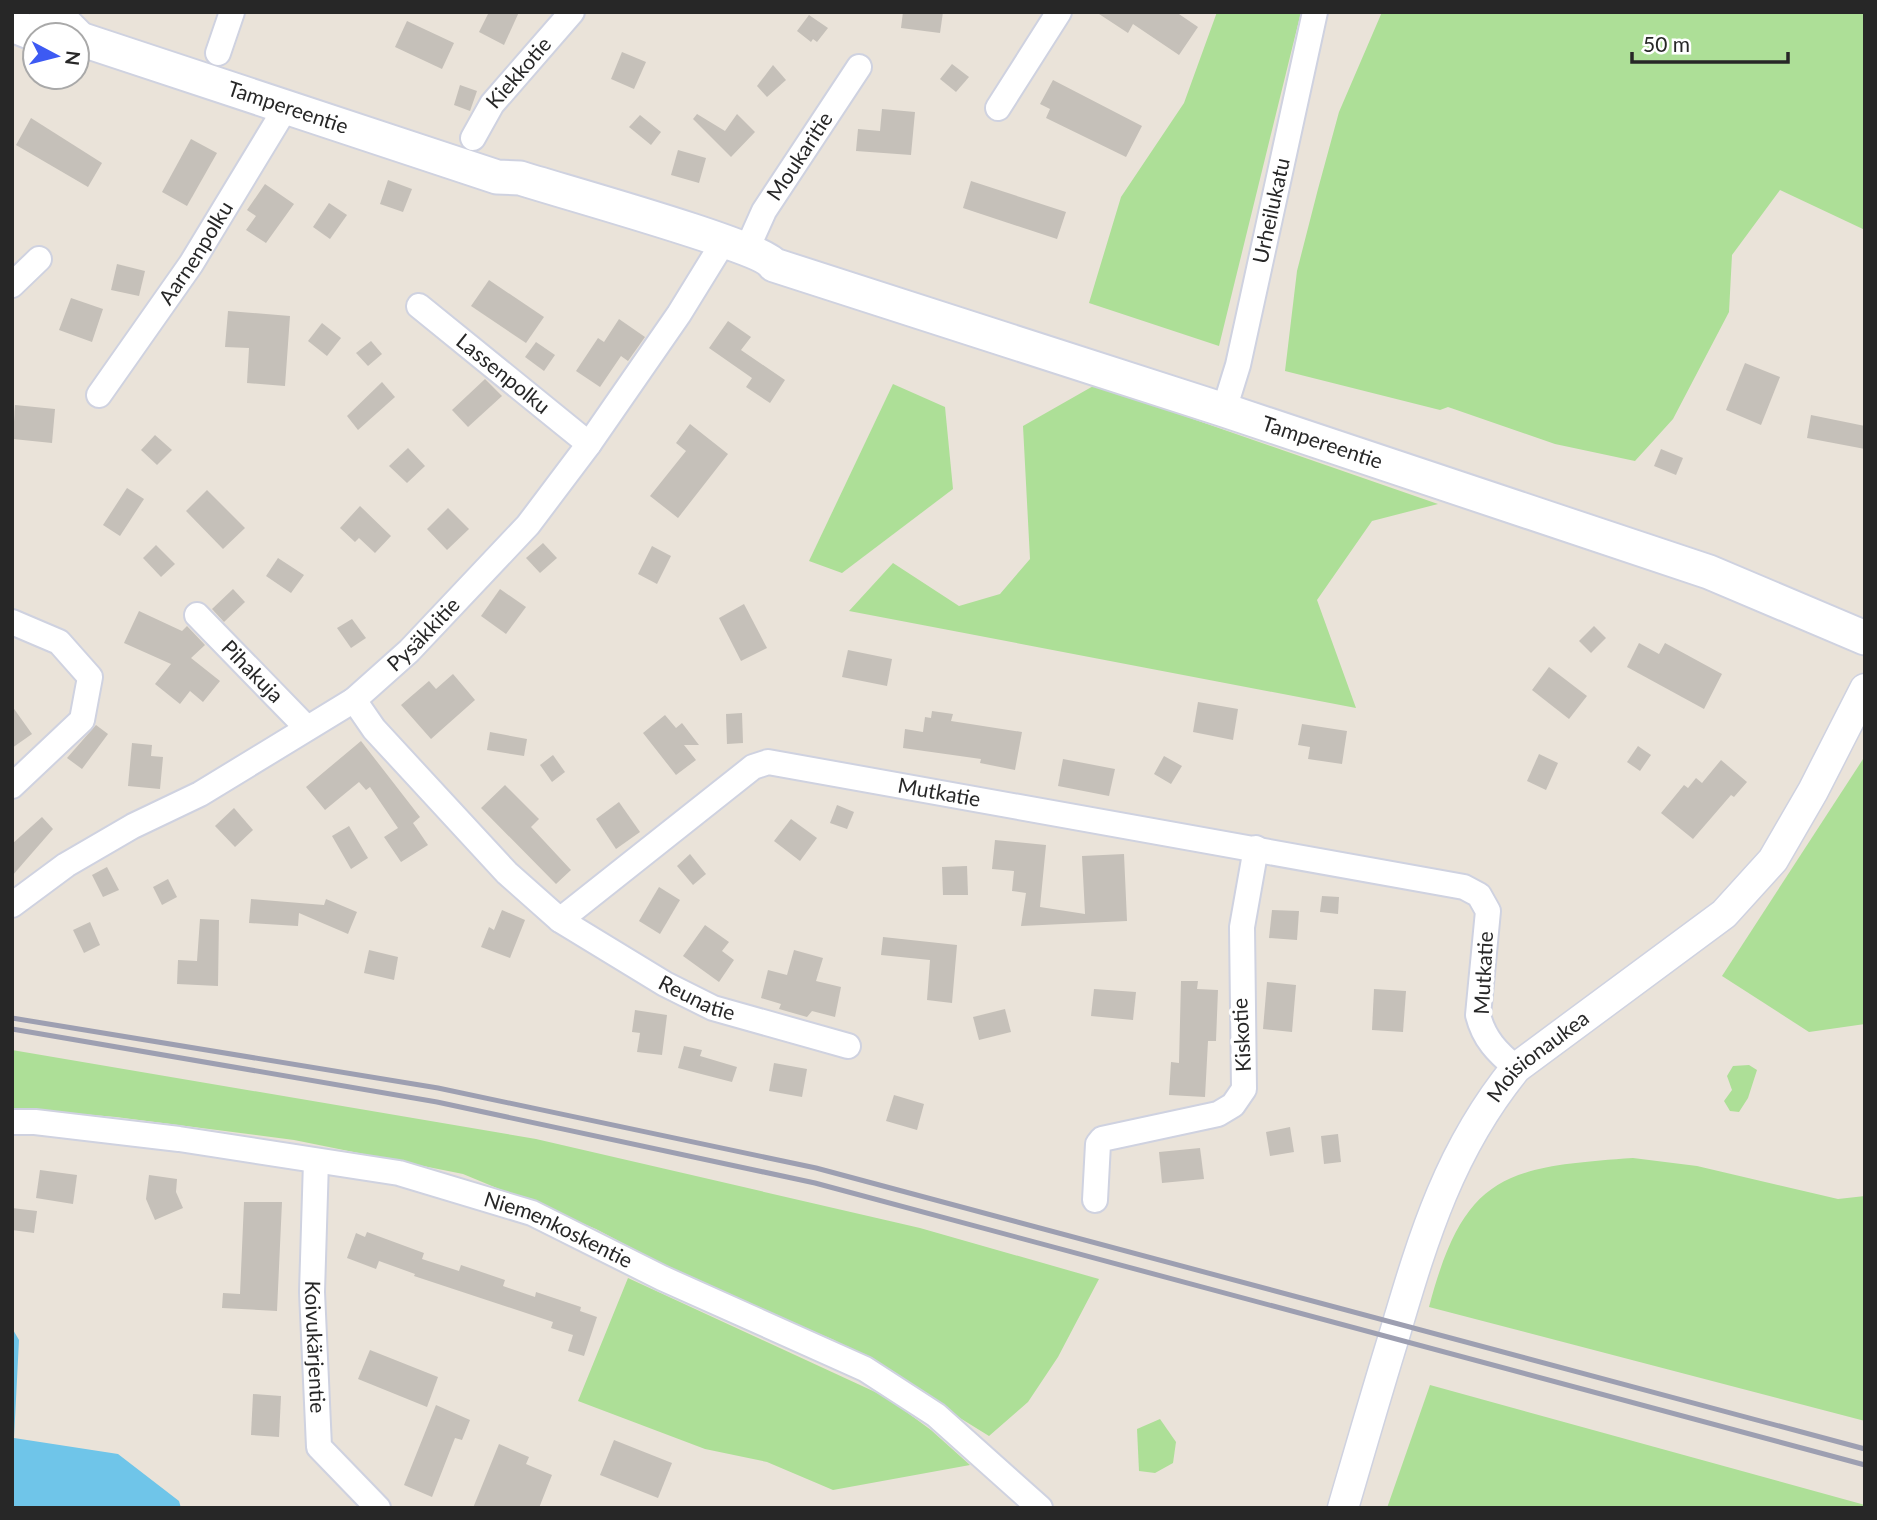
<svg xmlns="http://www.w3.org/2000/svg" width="1877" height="1520" font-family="Lato,sans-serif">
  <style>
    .green { fill: #addf97 }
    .water { fill: #6fc5e9 }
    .building { fill: #c5c0b9 }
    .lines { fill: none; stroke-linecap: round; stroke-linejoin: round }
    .minor-casing { stroke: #cfd2e0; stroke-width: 28 }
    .tertiary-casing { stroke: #cfd2e0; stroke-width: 33 }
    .secondary-casing { stroke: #cfd2e0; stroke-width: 37 }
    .minor { stroke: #fff; stroke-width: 24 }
    .tertiary { stroke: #fff; stroke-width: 30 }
    .secondary { stroke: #fff; stroke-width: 33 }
    .rail { stroke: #9d9fb1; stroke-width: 5 }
    .labels { text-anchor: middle; stroke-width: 7; stroke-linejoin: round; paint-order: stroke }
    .street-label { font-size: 21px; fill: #272727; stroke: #fff }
  </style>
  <rect width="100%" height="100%" fill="#eae3d9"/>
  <g class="green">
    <path d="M 1217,12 L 1301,12 L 1219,346 L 1089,303 L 1121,197 L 1184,103 Z"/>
    <path d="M 1382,12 L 1865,12 L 1865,230 L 1780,190 L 1732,255 L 1729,312 L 1673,419 L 1635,461 L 1555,444 L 1448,407 L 1440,410 L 1285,371 L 1297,271 L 1318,189 L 1339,112 Z"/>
    <path d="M 893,384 L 945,407 L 953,489 L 842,573 L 809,561 Z"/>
    <path d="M 1095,385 L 1438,504 L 1372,521 L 1317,600 L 1356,708 L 849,611 L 893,563 L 959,606 L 1000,594 L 1030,559 L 1023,426 Z"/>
    <path d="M 1865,756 L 1865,1024 L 1809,1032 L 1722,976 Z"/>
    <path d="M 12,1050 L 536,1139 L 920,1228 L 1099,1279 L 1058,1357 L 1028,1402 L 989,1436 L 834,1340 L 704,1286 L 596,1229 L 463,1174 L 294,1140 L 116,1117 L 12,1108 Z"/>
    <path d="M 1749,1065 L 1757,1070 L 1748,1098 L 1739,1112 L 1730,1111 L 1724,1101 L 1732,1090 L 1727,1076 L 1733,1066 Z"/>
    <path d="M 1633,1158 L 1697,1166 L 1838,1199 L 1865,1196 L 1865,1421 L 1429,1307 C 1464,1174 1505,1167 1633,1158 Z"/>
    <path d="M 628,1278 L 886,1397 L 931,1430 L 970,1465 L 833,1490 L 767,1462 L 705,1449 L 578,1401 Z"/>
    <path d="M 1430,1385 L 1865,1505 L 1865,1508 L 1387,1508 Z"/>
    <path d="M 1160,1419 L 1176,1442 L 1173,1463 L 1155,1473 L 1139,1471 L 1137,1429 Z"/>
  </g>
  <path class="water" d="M 12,1328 L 19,1340 L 14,1438 L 118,1454 L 179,1501 L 181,1508 L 12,1508 Z"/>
  <g class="building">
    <path d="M 489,12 L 519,12 L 504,45 L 479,32 Z"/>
    <path d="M 903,12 L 943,12 L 940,33 L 901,28 Z"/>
    <path d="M 1096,12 L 1176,12 L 1198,27 L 1179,55 L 1133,24 L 1128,33 Z"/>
    <path d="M 809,15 L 828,28 L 817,42 L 813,39 L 811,42 L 797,31 Z"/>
    <path d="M 407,21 L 454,43 L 442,69 L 395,47 Z"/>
    <path d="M 622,52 L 646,62 L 634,89 L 611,79 Z"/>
    <path d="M 952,64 L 969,77 L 956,92 L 940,79 Z"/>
    <path d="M 773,65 L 786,80 L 767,97 L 757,86 Z"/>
    <path d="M 1053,80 L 1142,126 L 1126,157 L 1046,118 L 1050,109 L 1040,104 Z"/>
    <path d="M 460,85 L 477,91 L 470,111 L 454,105 Z"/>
    <path d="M 882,109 L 915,112 L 911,155 L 856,151 L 858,129 L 880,131 Z"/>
    <path d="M 697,114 L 725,131 L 737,114 L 755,132 L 731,157 L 693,119 Z"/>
    <path d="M 640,115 L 661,132 L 651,145 L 629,127 Z"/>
    <path d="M 31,118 L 102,163 L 88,187 L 16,145 Z"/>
    <path d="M 191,139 L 217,153 L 187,206 L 162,192 Z"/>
    <path d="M 678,150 L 706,158 L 699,183 L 671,175 Z"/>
    <path d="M 388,180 L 412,189 L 403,212 L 380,204 Z"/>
    <path d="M 971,181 L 1066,212 L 1057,239 L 963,208 Z"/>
    <path d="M 265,184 L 294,204 L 266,243 L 246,230 L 256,216 L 247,210 Z"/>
    <path d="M 329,203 L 347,215 L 330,239 L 313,227 Z"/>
    <path d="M 117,264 L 145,271 L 139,296 L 111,290 Z"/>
    <path d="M 489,280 L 544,317 L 526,343 L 471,306 Z"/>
    <path d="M 71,298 L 103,309 L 92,342 L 59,330 Z"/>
    <path d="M 228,311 L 290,316 L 285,386 L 247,383 L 249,348 L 225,347 Z"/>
    <path d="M 619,319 L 645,337 L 628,361 L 621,356 L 600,387 L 576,371 L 598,338 L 604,342 Z"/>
    <path d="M 728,321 L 751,337 L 741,350 L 785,380 L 770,403 L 746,387 L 752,378 L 709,348 Z"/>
    <path d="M 322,323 L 341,338 L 327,356 L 308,341 Z"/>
    <path d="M 371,341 L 382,354 L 368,366 L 356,353 Z"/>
    <path d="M 536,342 L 555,355 L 544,371 L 525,357 Z"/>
    <path d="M 1745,363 L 1780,377 L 1761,425 L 1726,410 Z"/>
    <path d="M 485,379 L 502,396 L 468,427 L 452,410 Z"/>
    <path d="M 382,382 L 395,397 L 358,430 L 347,416 Z"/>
    <path d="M 15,405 L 55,409 L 52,443 L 13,439 Z"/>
    <path d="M 1811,415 L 1865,426 L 1865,449 L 1807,438 Z"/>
    <path d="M 690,424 L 728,454 L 678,518 L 650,496 L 686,451 L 676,443 Z"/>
    <path d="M 155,435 L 172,450 L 157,465 L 141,450 Z"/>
    <path d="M 408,448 L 425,466 L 407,483 L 389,466 Z"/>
    <path d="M 1661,449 L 1683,458 L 1676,475 L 1654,466 Z"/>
    <path d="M 127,488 L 144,499 L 120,536 L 103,525 Z"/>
    <path d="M 207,490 L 245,528 L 223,549 L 186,511 Z"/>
    <path d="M 360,506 L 391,536 L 375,553 L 359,538 L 355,542 L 340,528 Z"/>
    <path d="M 448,508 L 469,529 L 447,550 L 427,529 Z"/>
    <path d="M 543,543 L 557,558 L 540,573 L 526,558 Z"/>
    <path d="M 156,545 L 175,564 L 161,577 L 143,558 Z"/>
    <path d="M 652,546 L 671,556 L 657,584 L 638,574 Z"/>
    <path d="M 278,558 L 304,575 L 291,593 L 266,576 Z"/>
    <path d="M 233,589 L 245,602 L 224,622 L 212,609 Z"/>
    <path d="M 500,589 L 526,607 L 506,634 L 481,616 Z"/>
    <path d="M 744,604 L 767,648 L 741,661 L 719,618 Z"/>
    <path d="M 139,611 L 182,631 L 187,626 L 205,645 L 191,658 L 220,681 L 203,702 L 190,691 L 180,704 L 155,684 L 171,664 L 124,643 Z"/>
    <path d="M 352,619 L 366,638 L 351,648 L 337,628 Z"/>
    <path d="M 1594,626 L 1606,638 L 1591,653 L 1579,641 Z"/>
    <path d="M 1639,643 L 1659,654 L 1665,643 L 1722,674 L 1704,709 L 1627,667 Z"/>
    <path d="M 848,650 L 892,659 L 887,686 L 842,677 Z"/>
    <path d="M 1549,667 L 1587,696 L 1569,719 L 1532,690 Z"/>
    <path d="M 453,674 L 475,700 L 431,739 L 401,705 L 429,681 L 436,689 Z"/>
    <path d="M 1198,702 L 1238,709 L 1233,740 L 1193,732 Z"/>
    <path d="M 12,706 L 32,734 L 12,748 Z"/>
    <path d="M 932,711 L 953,714 L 951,721 L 1022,732 L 1015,770 L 980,763 L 981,759 L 903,748 L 905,729 L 923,732 L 925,717 L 931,718 Z"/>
    <path d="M 742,713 L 743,743 L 727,744 L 726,714 Z"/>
    <path d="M 665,715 L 676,728 L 682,723 L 699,745 L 684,745 L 696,760 L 676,775 L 643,733 Z"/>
    <path d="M 1302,724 L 1347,731 L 1342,764 L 1308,759 L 1310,747 L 1298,745 Z"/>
    <path d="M 96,725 L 108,734 L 82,769 L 67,758 Z"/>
    <path d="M 490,732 L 527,739 L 524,756 L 487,750 Z"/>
    <path d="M 361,741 L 420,817 L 413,823 L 428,845 L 401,862 L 384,837 L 398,828 L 370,787 L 366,790 L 359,782 L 325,810 L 306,787 Z"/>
    <path d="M 132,743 L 152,745 L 151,756 L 163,757 L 160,789 L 128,786 Z"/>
    <path d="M 1638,746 L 1651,755 L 1640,771 L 1627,762 Z"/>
    <path d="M 1539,754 L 1558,763 L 1546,790 L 1527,781 Z"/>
    <path d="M 553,755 L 565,772 L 552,782 L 540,765 Z"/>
    <path d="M 1164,756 L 1182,766 L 1171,784 L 1154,774 Z"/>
    <path d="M 1063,759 L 1115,769 L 1109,796 L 1058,786 Z"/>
    <path d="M 1721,760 L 1747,782 L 1734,797 L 1731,795 L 1693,839 L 1661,813 L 1684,785 L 1688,788 L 1696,778 L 1702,783 Z"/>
    <path d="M 505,785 L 539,819 L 531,827 L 571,870 L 556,884 L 481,808 Z"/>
    <path d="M 619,802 L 640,832 L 616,849 L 596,819 Z"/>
    <path d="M 837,805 L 854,812 L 847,829 L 830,823 Z"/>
    <path d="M 234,808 L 253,830 L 235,847 L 215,826 Z"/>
    <path d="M 42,817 L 53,829 L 12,876 L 12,844 Z"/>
    <path d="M 791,819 L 817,838 L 800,861 L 774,841 Z"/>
    <path d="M 349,826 L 368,858 L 351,869 L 332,836 Z"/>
    <path d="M 995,840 L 1046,845 L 1040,907 L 1085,914 L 1082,856 L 1124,854 L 1127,921 L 1021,926 L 1026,893 L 1012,891 L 1014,871 L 992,869 Z"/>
    <path d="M 690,854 L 706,874 L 693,885 L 677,866 Z"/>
    <path d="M 967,866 L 968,895 L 943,895 L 942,867 Z"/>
    <path d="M 107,867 L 119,890 L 103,897 L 92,875 Z"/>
    <path d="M 168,879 L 177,897 L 162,905 L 153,887 Z"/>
    <path d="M 659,887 L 680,900 L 660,934 L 639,921 Z"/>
    <path d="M 1322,896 L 1339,897 L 1338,914 L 1320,912 Z"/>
    <path d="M 251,899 L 324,905 L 326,899 L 357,912 L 348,934 L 299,913 L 298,926 L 249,923 Z"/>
    <path d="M 502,910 L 525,920 L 510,958 L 481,947 L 489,927 L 494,930 Z"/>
    <path d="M 1272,910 L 1299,911 L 1297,940 L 1269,938 Z"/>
    <path d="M 200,919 L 219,920 L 218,986 L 177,984 L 178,960 L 197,961 Z"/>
    <path d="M 90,922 L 100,945 L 84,953 L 73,930 Z"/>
    <path d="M 705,925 L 729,942 L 722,951 L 734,960 L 719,982 L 683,956 Z"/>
    <path d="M 883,937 L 957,945 L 952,1003 L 927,1000 L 930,960 L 881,955 Z"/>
    <path d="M 369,950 L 398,957 L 394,980 L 364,973 Z"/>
    <path d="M 794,950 L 823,958 L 816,981 L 841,987 L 835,1017 L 812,1011 L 807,1017 L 779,1009 L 781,1004 L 761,998 L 768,970 L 787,975 Z"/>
    <path d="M 1181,981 L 1198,981 L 1197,989 L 1218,990 L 1216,1041 L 1208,1041 L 1205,1097 L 1169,1095 L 1171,1062 L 1179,1063 Z"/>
    <path d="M 1267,982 L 1296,985 L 1292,1032 L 1263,1029 Z"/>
    <path d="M 1094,989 L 1136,992 L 1133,1020 L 1091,1016 Z"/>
    <path d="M 1374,989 L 1406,991 L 1403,1032 L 1372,1030 Z"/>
    <path d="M 1005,1009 L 1011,1032 L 979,1040 L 973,1017 Z"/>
    <path d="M 635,1010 L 667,1015 L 662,1055 L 637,1052 L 640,1033 L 632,1032 Z"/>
    <path d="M 684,1046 L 702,1050 L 700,1056 L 737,1067 L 732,1082 L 678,1068 Z"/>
    <path d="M 774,1063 L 807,1069 L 802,1097 L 769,1091 Z"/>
    <path d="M 894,1095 L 924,1104 L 917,1130 L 886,1121 Z"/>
    <path d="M 1290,1127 L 1294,1152 L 1270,1156 L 1266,1132 Z"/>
    <path d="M 1338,1134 L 1341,1162 L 1324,1164 L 1321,1136 Z"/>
    <path d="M 1200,1148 L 1204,1179 L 1162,1183 L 1159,1152 Z"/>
    <path d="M 40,1170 L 77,1175 L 73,1204 L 36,1198 Z"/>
    <path d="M 149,1175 L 177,1179 L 176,1192 L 183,1208 L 155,1220 L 146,1199 Z"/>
    <path d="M 244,1202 L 282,1202 L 277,1311 L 222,1308 L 223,1293 L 240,1294 Z"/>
    <path d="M 12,1208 L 37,1211 L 34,1233 L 12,1230 Z"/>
    <path d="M 367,1232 L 424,1253 L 422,1259 L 459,1271 L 461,1265 L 505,1280 L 503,1286 L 535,1297 L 536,1292 L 581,1307 L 580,1311 L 597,1317 L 584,1356 L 568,1351 L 573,1335 L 551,1328 L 553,1322 L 414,1276 L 415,1274 L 379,1261 L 376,1269 L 347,1258 L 356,1233 L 365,1237 Z"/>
    <path d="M 370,1350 L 438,1377 L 427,1407 L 358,1379 Z"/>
    <path d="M 253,1394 L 281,1396 L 279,1437 L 251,1435 Z"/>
    <path d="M 436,1405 L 470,1420 L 462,1440 L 455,1438 L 432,1497 L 404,1485 Z"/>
    <path d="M 614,1440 L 672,1463 L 658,1498 L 600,1475 Z"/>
    <path d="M 499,1444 L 529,1457 L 526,1464 L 552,1475 L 539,1508 L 473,1508 Z"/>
  </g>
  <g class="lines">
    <defs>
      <g id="minor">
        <path d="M 218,53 L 232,12"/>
        <path d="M 998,108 L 1059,12"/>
        <path id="s1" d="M 473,138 L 492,104 L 572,12"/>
        <path id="s2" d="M 747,249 L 764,211 L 859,67"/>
        <path d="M 12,285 L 39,259"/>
        <path id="s3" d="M 419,306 L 589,444"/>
        <path id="s4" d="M 99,395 L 191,264 L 285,109"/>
        <path id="s5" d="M 1224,410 L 1238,365 L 1315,12"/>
        <path id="s6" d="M 197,615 L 307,728"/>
        <path d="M 12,622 L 59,642 L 90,677 L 82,720 L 12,786"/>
        <path id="s7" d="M 354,700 L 374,729 L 507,873 L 560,920 L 753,767 L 768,762 L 1464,887 L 1479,895 L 1488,911 L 1478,1015 C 1484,1039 1497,1052 1516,1068"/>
        <path id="s8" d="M 12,905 L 66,865 L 133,826 L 200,794 L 354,700 L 409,651 L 528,525 L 589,444 L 679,314 L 724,241"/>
        <path id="s9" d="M 560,920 L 665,984 L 713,1008 L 848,1046"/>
        <path id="s10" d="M 12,1122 L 35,1122 L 179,1139 L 399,1173 L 532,1213 L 662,1278 L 865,1369 L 936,1415 L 1040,1508"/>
        <path id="s11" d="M 316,1161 L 312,1292 L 319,1447 L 378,1508"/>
        <path d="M 1095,1200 L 1098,1144 L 1102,1139 L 1218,1114 L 1233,1105 L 1244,1089 L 1242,927 L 1256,848"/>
      </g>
      <g id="tertiary">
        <path id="s12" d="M 1343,1508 C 1360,1450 1377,1391 1395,1333 C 1424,1235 1450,1149 1516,1068 L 1724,914 L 1773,860 L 1813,791 L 1865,689"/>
      </g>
      <g id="secondary">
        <path d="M 46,12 L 64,23 L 76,35"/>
        <path d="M 12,25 L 37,35"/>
        <path id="s13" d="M 77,38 L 497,177 L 520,178 C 557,190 761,246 774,265 L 1224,410 L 1709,572 L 1865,638"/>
      </g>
    </defs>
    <use href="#minor" class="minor-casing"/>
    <use href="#tertiary" class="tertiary-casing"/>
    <use href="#secondary" class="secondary-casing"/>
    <use href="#minor" class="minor"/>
    <use href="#tertiary" class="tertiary"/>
    <use href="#secondary" class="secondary"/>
    <g class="rail">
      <path d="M 12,1018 L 438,1088 L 816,1168 L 1865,1449"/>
      <path d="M 12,1029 L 437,1102 L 815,1183 L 1865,1465"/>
    </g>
  </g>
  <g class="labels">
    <g class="street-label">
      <text dy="7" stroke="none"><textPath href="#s1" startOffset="80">Kiekkotie</textPath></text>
      <text dy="7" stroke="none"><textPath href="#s13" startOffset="222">Tampereentie</textPath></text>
      <text dy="7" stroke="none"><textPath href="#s2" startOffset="107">Moukaritie</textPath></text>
      <text dy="7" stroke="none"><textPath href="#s5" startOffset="205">Urheilukatu</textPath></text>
      <text dy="7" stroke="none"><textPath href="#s4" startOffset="172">Aarnenpolku</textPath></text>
      <text dy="7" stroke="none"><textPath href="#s3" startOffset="108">Lassenpolku</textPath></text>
      <text dy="7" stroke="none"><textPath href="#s13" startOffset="1311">Tampereentie</textPath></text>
      <text dy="7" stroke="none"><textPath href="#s8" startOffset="495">Pysäkkitie</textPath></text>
      <text dy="7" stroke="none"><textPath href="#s6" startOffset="79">Pihakuja</textPath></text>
      <text dy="7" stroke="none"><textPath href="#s7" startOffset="738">Mutkatie</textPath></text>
      <text transform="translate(1484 973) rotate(-87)" y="7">Mutkatie</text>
      <text dy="7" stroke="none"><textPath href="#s9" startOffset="158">Reunatie</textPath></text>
      <text transform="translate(1242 1035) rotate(-93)" y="7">Kiskotie</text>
      <text dy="7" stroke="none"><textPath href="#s12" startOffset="500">Moisionaukea</textPath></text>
      <text dy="7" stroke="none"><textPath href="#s10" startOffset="560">Niemenkoskentie</textPath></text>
      <text dy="7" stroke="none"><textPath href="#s11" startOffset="186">Koivukärjentie</textPath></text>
    </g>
  </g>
  <rect width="1877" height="1520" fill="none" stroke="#272727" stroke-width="28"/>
  <g transform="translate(56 56) rotate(97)"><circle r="33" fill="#ffffff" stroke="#a9a9a9" stroke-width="2"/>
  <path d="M0-5L12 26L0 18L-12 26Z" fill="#3d5af3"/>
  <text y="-10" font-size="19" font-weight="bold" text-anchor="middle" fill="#272727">N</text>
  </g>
  <path d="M1632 52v10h156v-10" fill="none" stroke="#272727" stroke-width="3.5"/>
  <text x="1643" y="52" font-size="21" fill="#272727" stroke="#ffffff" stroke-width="5" paint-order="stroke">50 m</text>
</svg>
